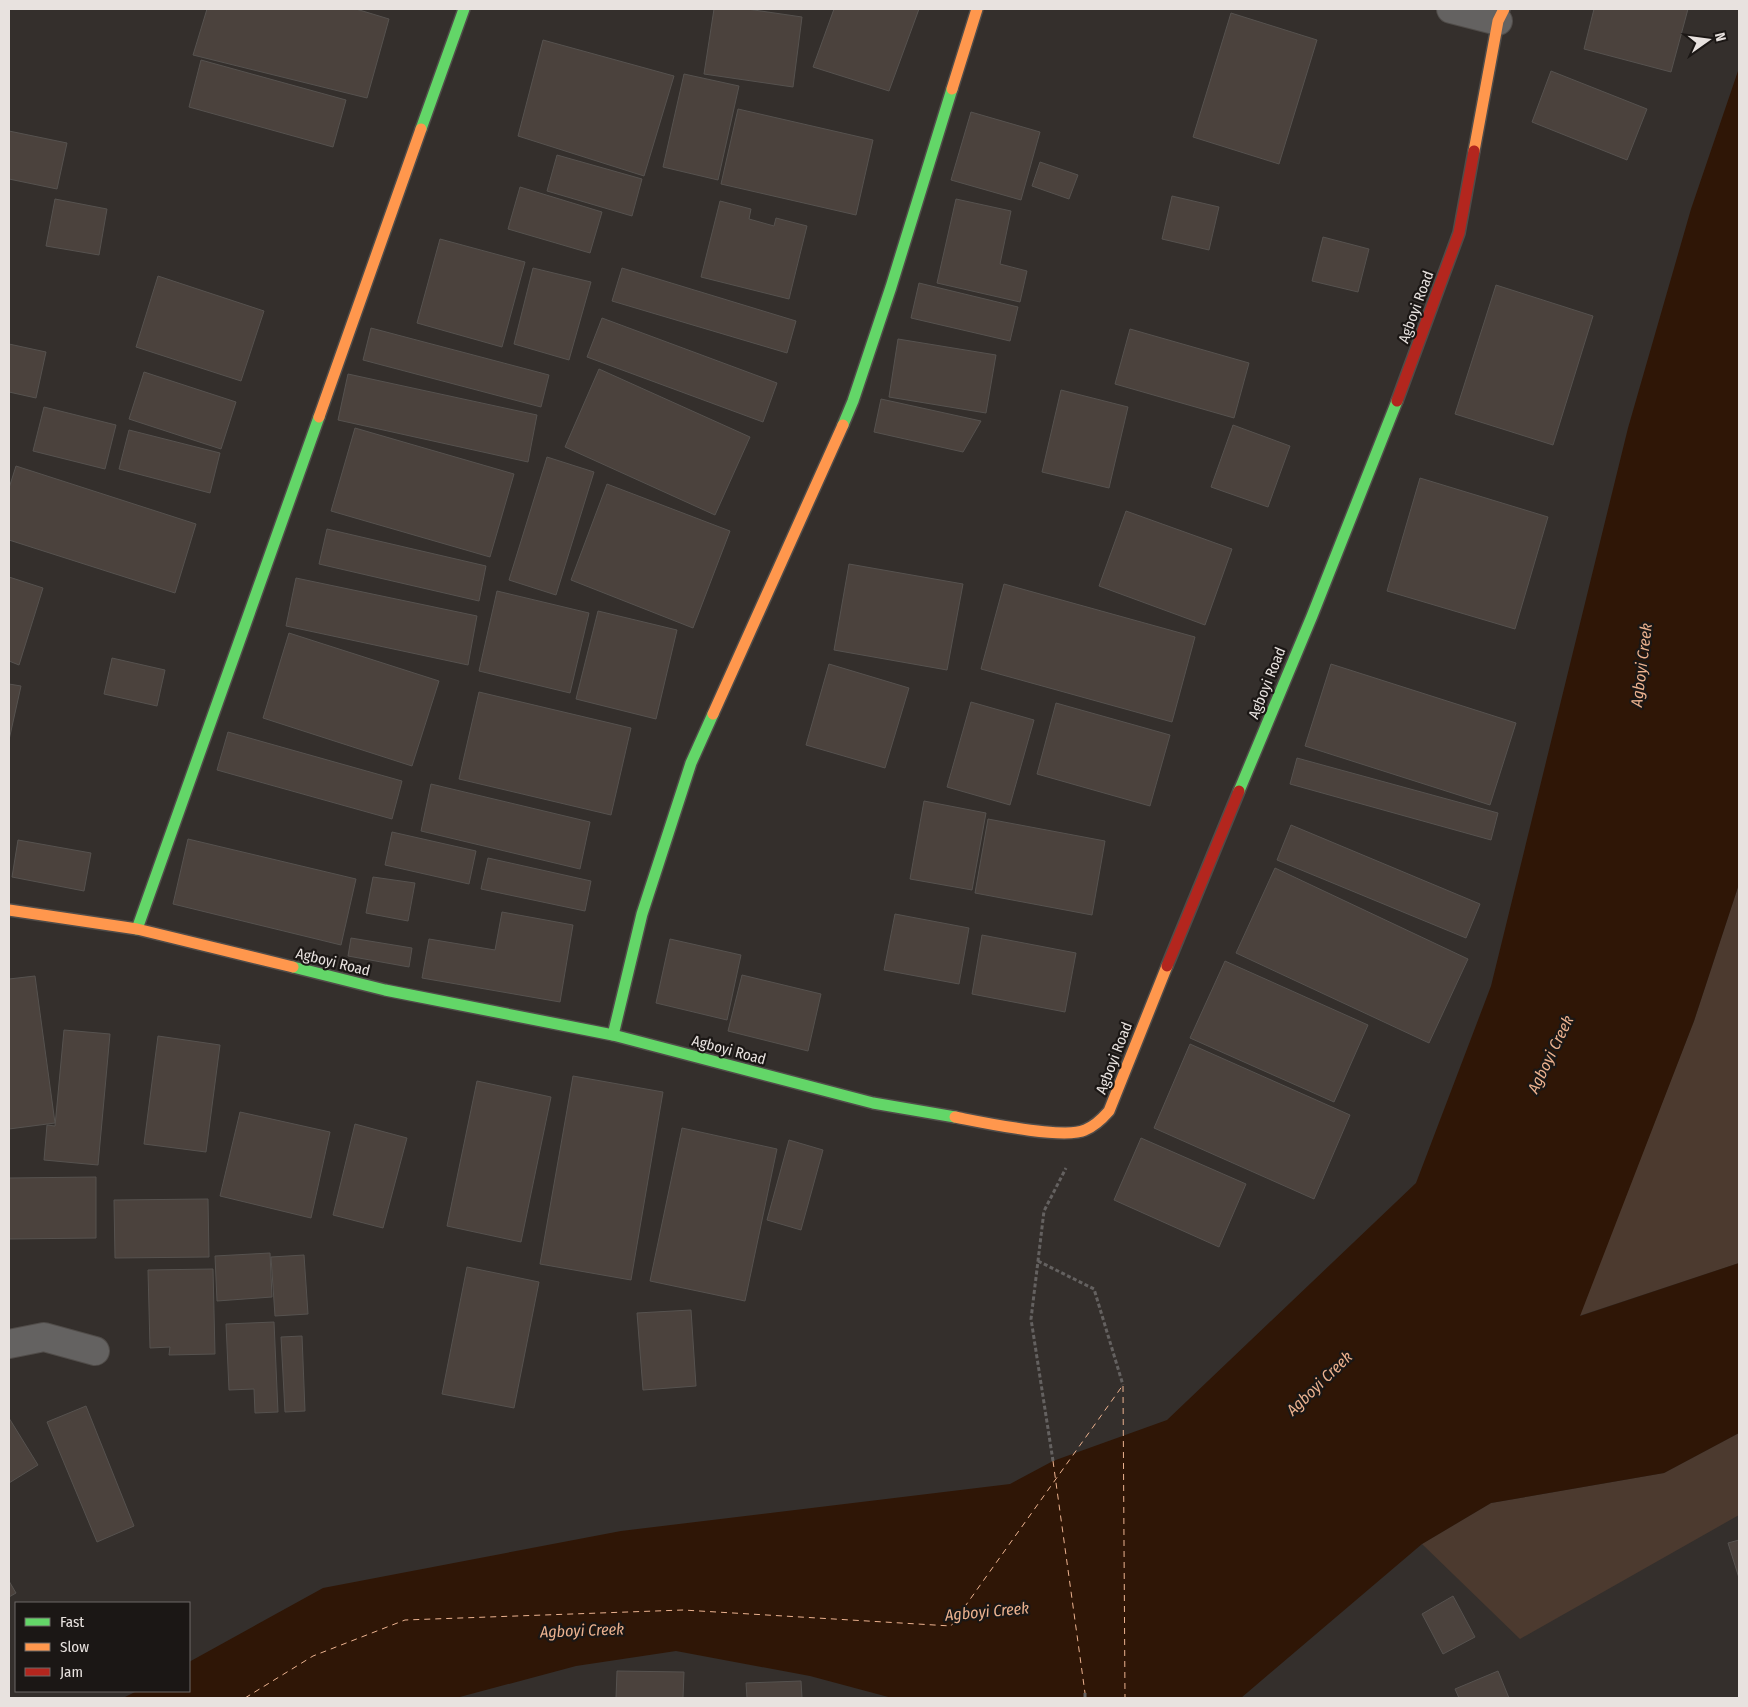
<svg xmlns="http://www.w3.org/2000/svg" width="1748" height="1707" font-family="'Fira Sans Condensed',sans-serif">
  <style>
    .green { fill: #4c3a2f }
    .water { fill: #2f1606 }
    .lines { fill: none; stroke-linecap: round; stroke-linejoin: round }
    .ferry { stroke: #ecb28f; stroke-width: 1; stroke-dasharray: 6 5; stroke-linecap: butt }
    .building { fill: #4b423d; stroke: #56524f }
    .street-casing { stroke: #504c49; stroke-width: 30 }
    .fast-casing { stroke: #504c49; stroke-width: 14 }
    .slow-casing { stroke: #504c49; stroke-width: 14 }
    .jam-casing { stroke: #504c49; stroke-width: 14 }
    .path { stroke: #646160; stroke-width: 3; stroke-dasharray: 4 2.5; stroke-linecap: butt }
    .street { stroke: #646261; stroke-width: 28 }
    .fast { stroke: #63d668; stroke-width: 11 }
    .slow { stroke: #ff974d; stroke-width: 11 }
    .jam { stroke: #b3261e; stroke-width: 11 }
    .labels { text-anchor: middle; stroke-width: 4.5; stroke-linejoin: round; paint-order: stroke }
    .street-label { font-size: 15px; fill: #e8e2df; stroke: #1b1715 }
    .water-label { font-size: 16px; font-style: italic; fill: #ecb28f; stroke: #1b1715 }
  </style>
  <rect width="100%" height="100%" fill="#342f2c"/>
  <g class="green">
    <path d="M 1739,884 L 1739,1263 L 1579,1316 L 1694,1021 Z"/>
    <path d="M 1739,1433 L 1739,1515 L 1520,1639 L 1422,1544 L 1491,1503 L 1664,1473 Z"/>
  </g>
  <path class="water" d="M 1739,68 L 1739,884 L 1694,1021 L 1580,1316 L 1739,1263 L 1739,1433 L 1664,1473 L 1491,1503 L 1422,1544 L 1241,1698 L 892,1698 L 810,1676 L 676,1651 L 576,1666 L 456,1698 L 123,1698 L 137,1691 L 189,1691 L 189,1662 L 323,1588 L 621,1531 L 1010,1484 L 1053,1461 L 1167,1420 L 1416,1183 L 1491,986 L 1628,428 L 1691,209 Z"/>
  <g class="lines">
    <g class="ferry">
      <path d="M 1123,1386 L 1125,1698"/>
      <path d="M 1053,1461 L 1085,1693"/>
      <path d="M 245,1698 L 313,1656 L 405,1620 L 683,1610 L 951,1626 L 1123,1385"/>
    </g>
  </g>
  <g class="building">
    <path d="M 207,9 L 356,9 L 389,19 L 367,98 L 193,55 Z"/>
    <path d="M 714,9 L 747,9 L 802,17 L 793,87 L 704,74 Z"/>
    <path d="M 834,9 L 919,9 L 889,91 L 813,67 Z"/>
    <path d="M 1594,9 L 1688,9 L 1671,72 L 1584,49 Z"/>
    <path d="M 1231,13 L 1317,40 L 1279,164 L 1193,137 Z"/>
    <path d="M 543,40 L 674,76 L 644,176 L 518,136 Z"/>
    <path d="M 201,60 L 346,100 L 333,147 L 189,107 Z"/>
    <path d="M 1551,71 L 1647,109 L 1627,160 L 1532,122 Z"/>
    <path d="M 684,74 L 739,86 L 718,180 L 663,167 Z"/>
    <path d="M 738,109 L 873,140 L 856,215 L 721,184 Z"/>
    <path d="M 971,112 L 1040,132 L 1021,200 L 951,180 Z"/>
    <path d="M 9,131 L 67,143 L 57,189 L 9,179 Z"/>
    <path d="M 557,155 L 642,179 L 632,216 L 547,191 Z"/>
    <path d="M 1040,162 L 1078,175 L 1069,199 L 1032,186 Z"/>
    <path d="M 520,187 L 602,212 L 590,253 L 508,229 Z"/>
    <path d="M 1172,196 L 1219,207 L 1209,250 L 1162,239 Z"/>
    <path d="M 55,199 L 107,209 L 99,255 L 46,246 Z"/>
    <path d="M 956,199 L 1011,211 L 1000,264 L 1027,271 L 1020,302 L 937,283 Z"/>
    <path d="M 720,201 L 751,209 L 749,219 L 774,226 L 776,218 L 807,226 L 789,299 L 701,277 Z"/>
    <path d="M 1323,237 L 1369,249 L 1358,292 L 1312,281 Z"/>
    <path d="M 440,239 L 525,262 L 502,347 L 417,323 Z"/>
    <path d="M 533,268 L 591,282 L 569,360 L 514,344 Z"/>
    <path d="M 622,268 L 796,321 L 787,353 L 612,301 Z"/>
    <path d="M 158,276 L 264,311 L 241,381 L 136,347 Z"/>
    <path d="M 919,283 L 1018,307 L 1010,341 L 911,318 Z"/>
    <path d="M 1496,285 L 1593,316 L 1553,445 L 1455,414 Z"/>
    <path d="M 602,318 L 777,383 L 763,422 L 587,357 Z"/>
    <path d="M 371,328 L 549,375 L 541,407 L 363,360 Z"/>
    <path d="M 1130,329 L 1249,363 L 1234,418 L 1115,384 Z"/>
    <path d="M 898,339 L 996,355 L 986,413 L 889,397 Z"/>
    <path d="M 9,344 L 46,352 L 36,398 L 9,392 Z"/>
    <path d="M 599,369 L 750,437 L 715,515 L 565,447 Z"/>
    <path d="M 144,372 L 236,402 L 221,449 L 129,419 Z"/>
    <path d="M 348,374 L 537,415 L 528,462 L 338,420 Z"/>
    <path d="M 1061,390 L 1128,407 L 1109,488 L 1042,472 Z"/>
    <path d="M 881,399 L 981,421 L 963,452 L 874,432 Z"/>
    <path d="M 44,407 L 116,425 L 105,469 L 33,451 Z"/>
    <path d="M 1233,425 L 1290,446 L 1268,507 L 1211,487 Z"/>
    <path d="M 355,428 L 514,474 L 490,557 L 331,511 Z"/>
    <path d="M 129,430 L 220,453 L 210,493 L 119,469 Z"/>
    <path d="M 547,457 L 594,472 L 556,595 L 509,580 Z"/>
    <path d="M 16,466 L 196,524 L 175,593 L 9,540 L 9,488 Z"/>
    <path d="M 1420,478 L 1548,517 L 1515,629 L 1387,591 Z"/>
    <path d="M 607,484 L 730,531 L 693,628 L 571,580 Z"/>
    <path d="M 1126,511 L 1232,549 L 1205,625 L 1099,586 Z"/>
    <path d="M 327,529 L 486,566 L 479,601 L 319,564 Z"/>
    <path d="M 849,564 L 963,584 L 947,670 L 834,650 Z"/>
    <path d="M 9,577 L 43,588 L 19,665 L 9,661 Z"/>
    <path d="M 296,578 L 477,616 L 468,665 L 286,626 Z"/>
    <path d="M 1004,584 L 1195,637 L 1172,722 L 981,669 Z"/>
    <path d="M 497,591 L 589,613 L 570,693 L 479,671 Z"/>
    <path d="M 598,611 L 677,630 L 656,719 L 576,699 Z"/>
    <path d="M 289,633 L 439,681 L 412,766 L 263,718 Z"/>
    <path d="M 112,658 L 165,670 L 157,706 L 104,694 Z"/>
    <path d="M 829,664 L 909,688 L 885,768 L 806,745 Z"/>
    <path d="M 1331,664 L 1516,723 L 1490,805 L 1305,746 Z"/>
    <path d="M 9,684 L 21,686 L 9,740 Z"/>
    <path d="M 479,692 L 631,728 L 611,815 L 459,779 Z"/>
    <path d="M 971,702 L 1034,720 L 1010,805 L 947,787 Z"/>
    <path d="M 1056,703 L 1170,735 L 1150,806 L 1037,774 Z"/>
    <path d="M 228,732 L 402,781 L 392,819 L 217,770 Z"/>
    <path d="M 1297,758 L 1498,813 L 1491,840 L 1290,784 Z"/>
    <path d="M 431,784 L 590,822 L 580,869 L 421,831 Z"/>
    <path d="M 924,801 L 986,813 L 972,890 L 910,879 Z"/>
    <path d="M 988,819 L 1105,841 L 1092,915 L 975,893 Z"/>
    <path d="M 1291,825 L 1480,904 L 1466,938 L 1277,860 Z"/>
    <path d="M 392,832 L 476,851 L 469,884 L 385,865 Z"/>
    <path d="M 188,839 L 356,879 L 341,945 L 173,904 Z"/>
    <path d="M 18,840 L 91,853 L 84,891 L 12,877 Z"/>
    <path d="M 488,858 L 591,881 L 585,911 L 481,889 Z"/>
    <path d="M 1275,868 L 1468,959 L 1429,1043 L 1236,953 Z"/>
    <path d="M 373,877 L 415,883 L 408,921 L 366,913 Z"/>
    <path d="M 502,912 L 573,925 L 560,1002 L 422,978 L 429,939 L 495,950 Z"/>
    <path d="M 895,914 L 969,928 L 959,984 L 884,970 Z"/>
    <path d="M 982,935 L 1076,953 L 1065,1012 L 972,994 Z"/>
    <path d="M 351,938 L 412,948 L 409,967 L 348,956 Z"/>
    <path d="M 670,939 L 741,955 L 727,1020 L 656,1003 Z"/>
    <path d="M 1225,961 L 1368,1025 L 1334,1102 L 1190,1038 Z"/>
    <path d="M 742,975 L 821,994 L 808,1051 L 728,1031 Z"/>
    <path d="M 35,976 L 55,1123 L 9,1129 L 9,979 Z"/>
    <path d="M 64,1030 L 110,1034 L 98,1165 L 44,1160 L 47,1125 L 55,1126 Z"/>
    <path d="M 158,1036 L 220,1045 L 206,1152 L 144,1144 Z"/>
    <path d="M 1190,1044 L 1350,1115 L 1314,1199 L 1154,1128 Z"/>
    <path d="M 573,1076 L 663,1092 L 631,1280 L 540,1264 Z"/>
    <path d="M 477,1081 L 551,1097 L 521,1242 L 447,1226 Z"/>
    <path d="M 240,1112 L 330,1132 L 311,1218 L 220,1196 Z"/>
    <path d="M 355,1124 L 407,1138 L 383,1228 L 333,1215 Z"/>
    <path d="M 682,1128 L 777,1149 L 745,1301 L 650,1281 Z"/>
    <path d="M 1141,1138 L 1246,1184 L 1219,1247 L 1114,1200 Z"/>
    <path d="M 789,1140 L 823,1150 L 801,1230 L 767,1220 Z"/>
    <path d="M 96,1177 L 96,1238 L 9,1239 L 9,1178 Z"/>
    <path d="M 208,1199 L 209,1257 L 115,1258 L 114,1200 Z"/>
    <path d="M 270,1253 L 272,1297 L 217,1301 L 215,1256 Z"/>
    <path d="M 304,1255 L 308,1314 L 275,1316 L 271,1257 Z"/>
    <path d="M 467,1267 L 539,1282 L 514,1408 L 442,1394 Z"/>
    <path d="M 213,1269 L 215,1354 L 169,1355 L 170,1347 L 150,1348 L 148,1270 Z"/>
    <path d="M 691,1310 L 696,1386 L 643,1390 L 637,1313 Z"/>
    <path d="M 274,1322 L 278,1412 L 255,1413 L 254,1389 L 229,1390 L 226,1324 Z"/>
    <path d="M 302,1336 L 305,1411 L 285,1412 L 281,1337 Z"/>
    <path d="M 86,1406 L 134,1526 L 97,1542 L 47,1422 Z"/>
    <path d="M 9,1418 L 38,1465 L 9,1483 Z"/>
    <path d="M 1739,1540 L 1739,1578 L 1728,1543 Z"/>
    <path d="M 9,1581 L 16,1593 L 9,1597 Z"/>
    <path d="M 1453,1596 L 1475,1637 L 1443,1654 L 1422,1614 Z"/>
    <path d="M 617,1671 L 684,1672 L 683,1698 L 616,1698 Z"/>
    <path d="M 1498,1671 L 1509,1698 L 1459,1698 L 1455,1689 Z"/>
    <path d="M 801,1681 L 802,1698 L 747,1698 L 746,1683 Z"/>
  </g>
  <g class="lines">
    <defs>
      <g id="street">
        <path d="M 1451,9 L 1498,21"/>
        <path d="M 9,1344 L 44,1337 L 95,1351"/>
      </g>
      <g id="fast">
        <path d="M 421,129 L 464,9"/>
        <path d="M 843,425 L 853,401 L 891,287 L 952,89"/>
        <path d="M 1239,791 L 1312,616 L 1397,401"/>
        <path d="M 137,929 L 319,417"/>
        <path d="M 293,967 L 385,990 L 613,1035 L 873,1103 L 955,1117"/>
        <path d="M 613,1035 L 642,914 L 691,763 L 713,714"/>
      </g>
      <g id="slow">
        <path d="M 952,89 L 977,9"/>
        <path d="M 1474,151 L 1498,21 L 1504,9"/>
        <path d="M 319,417 L 421,129"/>
        <path d="M 713,714 L 843,425"/>
        <path d="M 9,910 L 137,929 L 293,967"/>
        <path d="M 955,1117 C 981,1122 1064,1140 1085,1130 C 1095,1126 1102,1119 1109,1111 L 1167,966"/>
      </g>
      <g id="jam">
        <path d="M 1397,401 L 1459,233 L 1474,151"/>
        <path d="M 1167,966 L 1239,791"/>
      </g>
    </defs>
    <use href="#street" class="street-casing"/>
    <use href="#fast" class="fast-casing"/>
    <use href="#slow" class="slow-casing"/>
    <use href="#jam" class="jam-casing"/>
    <g class="path">
      <path d="M 1038,1261 L 1094,1289 L 1123,1385"/>
      <path d="M 1053,1461 L 1031,1319 L 1044,1211 L 1066,1168"/>
      <path d="M 1085,1693 L 1085,1698"/>
    </g>
    <use href="#street" class="street"/>
    <use href="#fast" class="fast"/>
    <use href="#slow" class="slow"/>
    <use href="#jam" class="jam"/>
  </g>
  <g class="labels">
    <g class="street-label">
      <text transform="translate(1416 307) rotate(-70)" y="5">Agboyi Road</text>
      <text transform="translate(1267 683) rotate(-68)" y="5">Agboyi Road</text>
      <text transform="translate(333 962) rotate(14)" y="5">Agboyi Road</text>
      <text transform="translate(729 1050) rotate(15)" y="5">Agboyi Road</text>
      <text transform="translate(1114 1058) rotate(-69)" y="5">Agboyi Road</text>
    </g>
    <g class="water-label">
      <text transform="translate(1641 665) rotate(-83)" y="6">Agboyi Creek</text>
      <text transform="translate(1550 1054) rotate(-64)" y="6">Agboyi Creek</text>
      <text transform="translate(1319 1383) rotate(-44)" y="6">Agboyi Creek</text>
      <text transform="translate(987 1611) rotate(-5)" y="6">Agboyi Creek</text>
      <text transform="translate(582 1630) rotate(-2)" y="6">Agboyi Creek</text>
    </g>
  </g>
  <rect width="1748" height="1707" fill="none" stroke="#e8e2df" stroke-width="20"/>
  <rect x="15" y="1602" width="175" height="90" fill="#1b1715" stroke="#6d6866"/>
  <rect x="25" y="1618" width="25" height="8" fill="#63d668" stroke="#6d6866"/>
  <text x="60" y="1627" font-size="15" fill="#e8e2df">Fast</text>
  <rect x="25" y="1643" width="25" height="8" fill="#ff974d" stroke="#6d6866"/>
  <text x="60" y="1652" font-size="15" fill="#e8e2df">Slow</text>
  <rect x="25" y="1668" width="25" height="8" fill="#b3261e" stroke="#6d6866"/>
  <text x="60" y="1677" font-size="15" fill="#e8e2df">Jam</text>
  <g transform="translate(1708 40) rotate(76)" stroke="#1b1715" stroke-width="4" paint-order="stroke">
  <path d="M0-4L9 19L0 12L-9 19Z" fill="#e8e2df"/>
  <text y="-8" font-size="14" font-weight="bold" text-anchor="middle" fill="#e8e2df">N</text>
  </g>
</svg>
